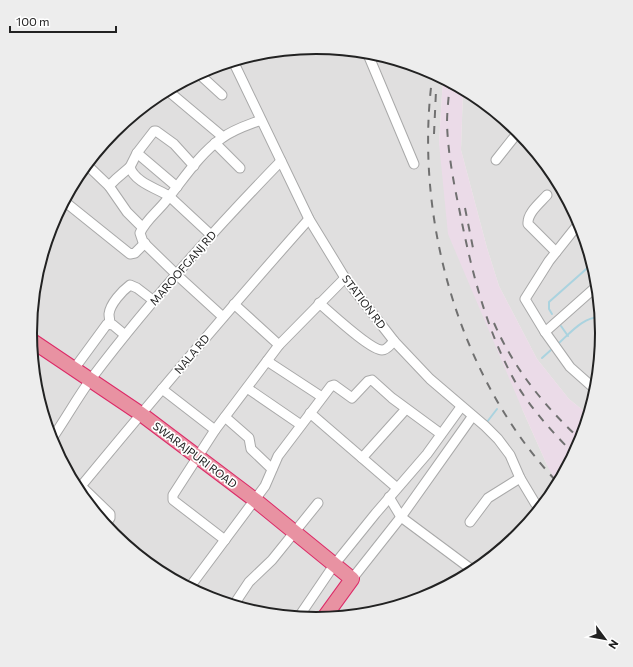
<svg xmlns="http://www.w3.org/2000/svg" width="633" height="667" font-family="Commissioner,sans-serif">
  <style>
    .residential { fill: #e0dfdf }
    .industrial { fill: #ebdbe8 }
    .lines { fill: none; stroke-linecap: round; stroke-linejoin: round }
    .stream { stroke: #aad3df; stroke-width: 2 }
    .minor-casing { stroke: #a9a9a9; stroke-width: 11 }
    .highway-casing { stroke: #dc2a67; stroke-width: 16 }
    .minor { stroke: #fff; stroke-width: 9 }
    .highway { stroke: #e892a2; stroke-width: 14 }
    .rail { stroke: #707070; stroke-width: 2; stroke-dasharray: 8 8; stroke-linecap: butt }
    .labels { text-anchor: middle; stroke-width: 3.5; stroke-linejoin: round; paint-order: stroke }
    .street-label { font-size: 11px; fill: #222; stroke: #fff }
    .rim { fill: none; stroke: #222; stroke-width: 2 }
  </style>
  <rect width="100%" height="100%" fill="#f2efe9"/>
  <g class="residential">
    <path d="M 317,47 L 373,53 L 426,69 L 443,78 L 439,143 L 523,411 L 547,465 L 562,479 L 555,493 L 519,536 L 475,572 L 426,598 L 372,615 L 316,620 L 260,614 L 207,598 L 157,572 L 114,536 L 78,492 L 52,443 L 35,389 L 30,333 L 36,277 L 52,224 L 78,174 L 114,131 L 158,95 L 207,69 L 261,52 Z"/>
    <path d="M 463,89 L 476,95 L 519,131 L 555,175 L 581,224 L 598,278 L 603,334 L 597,390 L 590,416 L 569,399 L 537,359 L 499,286 L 487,248 L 461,150 Z"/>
  </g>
  <path class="industrial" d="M 443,78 L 463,89 L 461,150 L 487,248 L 499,286 L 537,359 L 569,399 L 590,416 L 581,443 L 558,486 L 547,465 L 523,411 L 448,234 L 439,143 Z"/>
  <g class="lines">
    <g class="stream">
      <path d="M 552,314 L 549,309 L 549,302 L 593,263"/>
      <path d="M 561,326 L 568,336"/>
      <path d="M 559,343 C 569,334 586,314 602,318"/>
      <path d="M 542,358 L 552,349"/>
      <path d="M 487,422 L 497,409"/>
    </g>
    <defs>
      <g id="minor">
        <path d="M 367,52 L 414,164"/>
        <path d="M 233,61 L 309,219 L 345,278 L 394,341 L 430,379 L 485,426 L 498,439 L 510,455 L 520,478 L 535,503 L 541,509"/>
        <path d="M 198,73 L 222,95"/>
        <path d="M 167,90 L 223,137"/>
        <path d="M 215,143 L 240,168"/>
        <path d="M 137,153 L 177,187"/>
        <path d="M 496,160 L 519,131"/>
        <path d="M 86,164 L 109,186 L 127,212 L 142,227"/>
        <path d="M 87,164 L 97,153 L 108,138"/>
        <path d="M 194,166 L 174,144 L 156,131 L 154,131 L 137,153 L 130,167 C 134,182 158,189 169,196 L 211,235"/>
        <path d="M 109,186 L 116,179 L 130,167"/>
        <path d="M 547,195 C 540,203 527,213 528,224 L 556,252"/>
        <path d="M 64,201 L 130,254 L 135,253 L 145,243"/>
        <path d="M 580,222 L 549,261 L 525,299 L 545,332 L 570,367 L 597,391"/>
        <path d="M 319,303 C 330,312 370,350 382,350 C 387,350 391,344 394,341"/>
        <path d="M 234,304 L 279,345"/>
        <path d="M 223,317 L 177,275 L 143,242 L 140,233 C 145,221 157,212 165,202 C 183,180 199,154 222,138 C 234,129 248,125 261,120"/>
        <path d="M 110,324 C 110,321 109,317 109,314 C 110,304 122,291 130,285 L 137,288 L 154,301"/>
        <path d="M 545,332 L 598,285"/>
        <path d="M 267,361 L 322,397"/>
        <path d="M 74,369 L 107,324 L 113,325 L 125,335"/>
        <path d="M 247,388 L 301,425"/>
        <path d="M 162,389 L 215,430"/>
        <path d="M 310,413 L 397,488"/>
        <path d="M 225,417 L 249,438 L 251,449 L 272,469"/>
        <path d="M 51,440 C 65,420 77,398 91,379 C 149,302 214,230 281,161"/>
        <path d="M 362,458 L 406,409"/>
        <path d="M 81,486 L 110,514 L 110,518 L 105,525"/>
        <path d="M 77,491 C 153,399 230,308 309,219"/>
        <path d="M 389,497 L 401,517 L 472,417"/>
        <path d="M 470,522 L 488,498 L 520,478"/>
        <path d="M 225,540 L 173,500 L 173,495 L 215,430 L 279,345 L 345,278"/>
        <path d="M 352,579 L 401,517 L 475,572"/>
        <path d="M 189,588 L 265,486 L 278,456 L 331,386 L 334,385 L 352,398 L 368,381 L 372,380 L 392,398 L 441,434"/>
        <path d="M 403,605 L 404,605"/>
        <path d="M 233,606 L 249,582 L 272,560 L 318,503"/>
        <path d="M 298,618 L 334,565 L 376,513 L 427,454 L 461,407"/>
      </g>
      <path id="highway" d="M 31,340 L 141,414 L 255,500 L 352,579 L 323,619"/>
    </defs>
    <use href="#minor" class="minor-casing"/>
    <use href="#highway" class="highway-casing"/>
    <use href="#minor" class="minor"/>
    <use href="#highway" class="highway"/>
    <g class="rail">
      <path d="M 433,72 C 412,215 459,380 559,484"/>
      <path d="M 450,81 C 449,95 447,110 447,124 C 448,152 453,180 459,208 C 471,269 486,331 517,385 C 533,411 554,434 575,455"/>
      <path d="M 434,134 L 436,91"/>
      <path d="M 465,208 L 473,248"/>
      <path d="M 494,323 C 514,369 545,407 582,441"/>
    </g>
  </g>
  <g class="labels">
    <g class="street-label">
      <text transform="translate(183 268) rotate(-49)" y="4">MAROOFGANJ RD</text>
      <text transform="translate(364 302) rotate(53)" y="4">STATION RD</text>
      <text transform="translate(192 354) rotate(-50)" y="4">NALA RD</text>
      <text transform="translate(195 455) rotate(37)" y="4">SWARAJPURI ROAD</text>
    </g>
  </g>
  <path d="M0 0H633V667H0ZM37 333a279 279 0 1 1 558 0a279 279 0 1 1-558 0Z" fill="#ededed" fill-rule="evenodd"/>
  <path class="rim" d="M37 333a279 279 0 1 1 558 0a279 279 0 1 1-558 0Z"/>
  <g transform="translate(605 639) rotate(122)" stroke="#ffffff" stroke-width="3" paint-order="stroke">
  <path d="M0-3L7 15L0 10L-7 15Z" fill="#222222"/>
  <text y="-6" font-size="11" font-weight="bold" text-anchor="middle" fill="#222222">N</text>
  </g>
  <path d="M10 26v6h106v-6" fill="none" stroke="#222222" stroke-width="2"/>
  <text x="16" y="26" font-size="12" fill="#222222" stroke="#ffffff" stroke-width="3" paint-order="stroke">100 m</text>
</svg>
